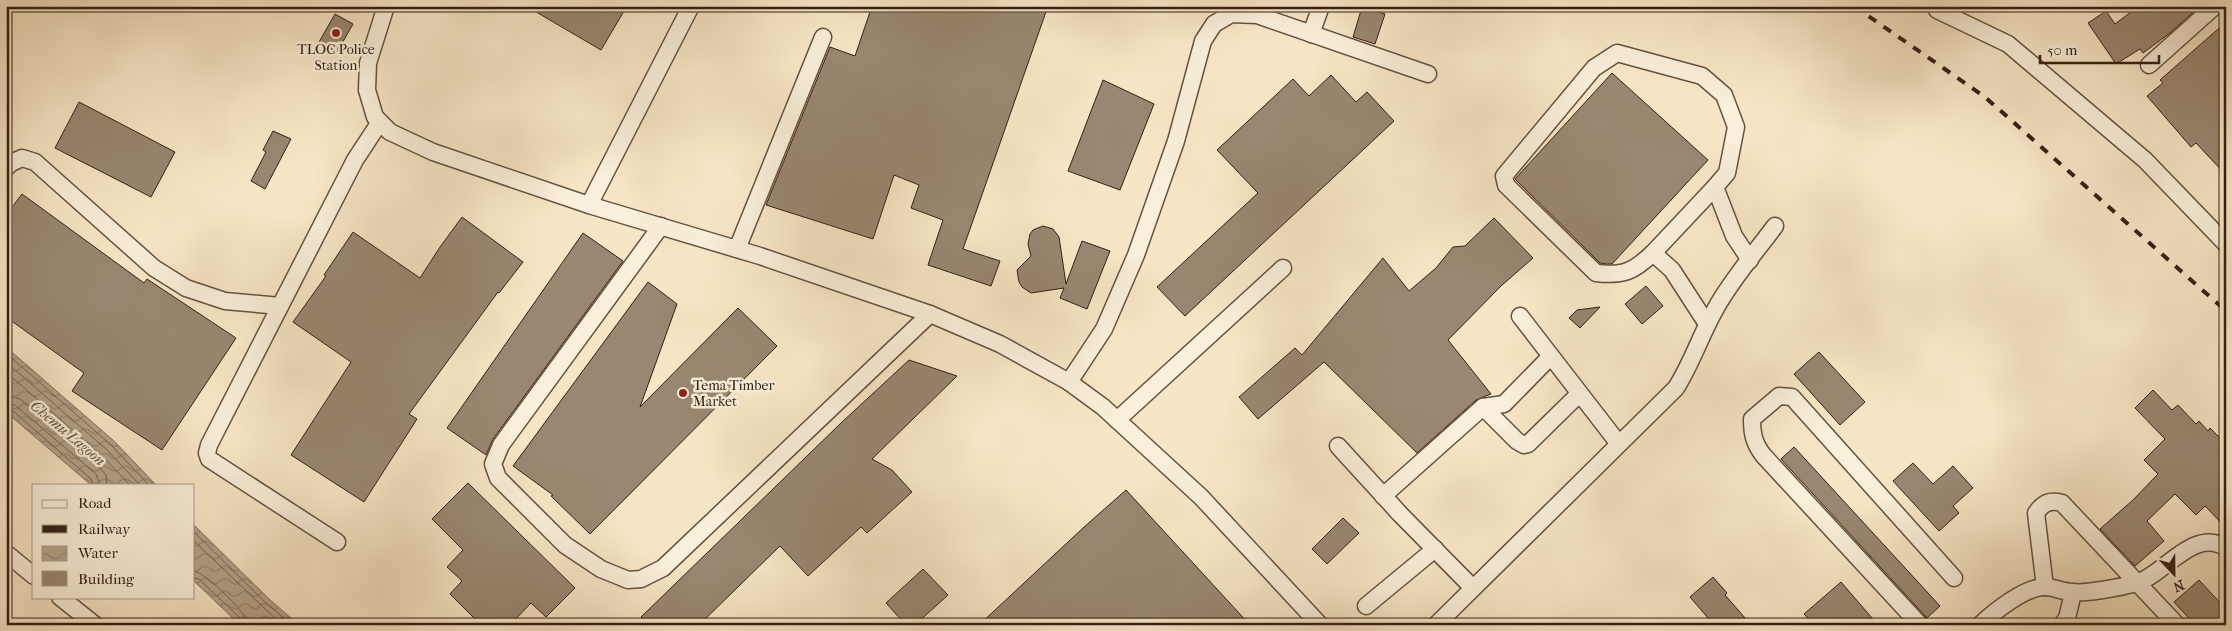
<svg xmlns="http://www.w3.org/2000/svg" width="2232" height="631" font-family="'IM FELL French Canon',serif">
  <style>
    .water { fill: url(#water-waves); stroke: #806f5b }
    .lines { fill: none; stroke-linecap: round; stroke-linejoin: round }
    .shore { stroke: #746250; stroke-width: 1 }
    .building { fill: #998771; stroke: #332015 }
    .minor-casing { stroke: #645241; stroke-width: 19 }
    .minor { stroke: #faefda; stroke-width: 16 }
    .rail { stroke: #332015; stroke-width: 4; stroke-dasharray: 9 9; stroke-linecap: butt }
    .poi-dot { fill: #8f2418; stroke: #faefda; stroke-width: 2 }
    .labels { text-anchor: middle; stroke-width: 5; stroke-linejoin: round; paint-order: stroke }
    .poi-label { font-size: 14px; fill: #332015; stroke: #faefda }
    .water-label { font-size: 15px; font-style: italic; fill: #604e3e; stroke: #faefda }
  </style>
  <defs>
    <pattern id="water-waves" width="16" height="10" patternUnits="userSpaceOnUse" patternTransform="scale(1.25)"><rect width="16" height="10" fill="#b4a38a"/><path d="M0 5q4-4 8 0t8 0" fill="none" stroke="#938470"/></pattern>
  </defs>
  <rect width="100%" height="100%" fill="#f7e6c6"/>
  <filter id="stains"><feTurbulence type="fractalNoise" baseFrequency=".004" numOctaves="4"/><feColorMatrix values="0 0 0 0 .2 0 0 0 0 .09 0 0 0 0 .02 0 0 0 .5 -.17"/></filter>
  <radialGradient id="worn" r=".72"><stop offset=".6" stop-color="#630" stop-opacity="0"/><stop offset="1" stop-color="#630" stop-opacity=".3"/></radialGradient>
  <g class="water">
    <path d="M 6,347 L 114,441 L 156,485 L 91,485 L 6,412 Z"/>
    <path d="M 194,525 L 269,599 L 299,625 L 240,625 L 194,581 Z"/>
  </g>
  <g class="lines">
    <g class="shore">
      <path d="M 6,353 L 111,445 L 149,485"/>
      <path d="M 6,362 L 106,449 L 140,485"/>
      <path d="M 6,372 L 101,455 L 130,485"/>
      <path d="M 6,395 L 20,399 L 100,468 L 106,475 L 107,485"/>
      <path d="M 6,403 L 15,405 L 96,474 L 100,485"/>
      <path d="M 6,409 L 12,410 L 91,479 L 94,485"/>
      <path d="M 194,532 L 266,603 L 292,625"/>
      <path d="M 194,541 L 282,625"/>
      <path d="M 194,571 C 205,572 248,614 249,625"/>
      <path d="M 194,578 L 199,579 L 241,619 L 243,625"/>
    </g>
  </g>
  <g class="building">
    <path d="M 526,6 L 627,6 L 601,50 Z"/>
    <path d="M 872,6 L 1048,6 L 963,249 L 1000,261 L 991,286 L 928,265 L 943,220 L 911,208 L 919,185 L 894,175 L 873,239 L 766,205 L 830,47 L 855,56 Z"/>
    <path d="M 2139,6 L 2200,6 L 2170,33 L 2143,53 L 2140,49 L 2116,64 L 2088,23 L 2106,11 L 2115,24 Z"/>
    <path d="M 1362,7 L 1385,14 L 1375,44 L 1353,37 Z"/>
    <path d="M 335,14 L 353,24 L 337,52 L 319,42 Z"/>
    <path d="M 2226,22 L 2226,175 L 2196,143 L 2191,147 L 2147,96 L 2163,83 L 2160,80 Z"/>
    <path d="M 1612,73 L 1708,160 L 1612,264 L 1606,264 L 1600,263 L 1515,179 Z"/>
    <path d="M 1331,75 L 1356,102 L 1367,92 L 1394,121 L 1185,316 L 1157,287 L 1258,193 L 1217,150 L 1293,79 L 1309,96 Z"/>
    <path d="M 1103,80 L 1154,104 L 1120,190 L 1068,171 Z"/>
    <path d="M 79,102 L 175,152 L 151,197 L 55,148 Z"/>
    <path d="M 273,131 L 291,139 L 265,189 L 251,181 L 266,152 L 263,150 Z"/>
    <path d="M 22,194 L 144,283 L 147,279 L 236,338 L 162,450 L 72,391 L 84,373 L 6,317 L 6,215 Z"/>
    <path d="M 462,217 L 523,262 L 499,293 L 498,292 L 409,414 L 417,419 L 364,502 L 291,455 L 351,362 L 293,322 L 326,276 L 324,275 L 353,232 L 420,278 L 440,247 Z"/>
    <path d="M 1494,218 L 1533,258 L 1501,286 L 1448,340 L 1491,394 L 1476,400 L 1417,453 L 1324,362 L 1258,419 L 1239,397 L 1295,348 L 1302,355 L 1383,258 L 1409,291 L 1436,268 L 1453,247 L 1465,246 Z"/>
    <path d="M 1043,226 L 1053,229 L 1059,237 L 1066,284 L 1082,241 L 1110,251 L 1087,309 L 1060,298 L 1064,288 L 1031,293 L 1022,287 L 1019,282 L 1017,270 L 1031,256 L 1028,244 L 1030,234 L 1033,230 Z"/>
    <path d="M 583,233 L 623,261 L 493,439 L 486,455 L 447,428 Z"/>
    <path d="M 648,282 L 677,304 L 640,407 L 738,308 L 777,346 L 590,534 L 551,496 L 553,495 L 513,466 Z"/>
    <path d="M 1646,286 L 1663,306 L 1642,324 L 1625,304 Z"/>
    <path d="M 1600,307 L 1580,328 L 1569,318 L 1577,310 Z"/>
    <path d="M 1819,352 L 1865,402 L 1840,425 L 1794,374 Z"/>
    <path d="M 909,360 L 957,376 L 872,459 L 892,470 L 912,492 L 867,533 L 861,527 L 808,576 L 780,546 L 699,625 L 648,625 L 641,617 L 840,424 Z"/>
    <path d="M 2153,390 L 2172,410 L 2178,405 L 2196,424 L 2199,421 L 2208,431 L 2210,428 L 2226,444 L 2226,528 L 2205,506 L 2196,515 L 2175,494 L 2147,521 L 2164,541 L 2135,566 L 2100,529 L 2133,500 L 2158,474 L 2144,460 L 2165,439 L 2135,408 Z"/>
    <path d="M 1794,447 L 1940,606 L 1927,618 L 1781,459 Z"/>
    <path d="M 1913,463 L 1933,484 L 1953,466 L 1973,488 L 1953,506 L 1959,513 L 1939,531 L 1893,481 Z"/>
    <path d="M 468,483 L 575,588 L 546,617 L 531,603 L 510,625 L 481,625 L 450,594 L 462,581 L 447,567 L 463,550 L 432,519 Z"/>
    <path d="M 1126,490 L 1250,625 L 979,625 L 1083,528 Z"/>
    <path d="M 1343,518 L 1359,533 L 1327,564 L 1312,549 Z"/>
    <path d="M 923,569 L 948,595 L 915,625 L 906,625 L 886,603 Z"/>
    <path d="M 1713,577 L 1727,593 L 1725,595 L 1745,618 L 1738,625 L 1714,625 L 1690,597 Z"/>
    <path d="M 2199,580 L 2226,609 L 2226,625 L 2195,625 L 2174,602 Z"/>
    <path d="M 1841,582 L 1878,625 L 1814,625 L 1804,614 Z"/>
  </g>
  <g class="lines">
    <defs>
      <g id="minor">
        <path d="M 386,6 L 368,63 L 367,90 L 375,117 L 390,132 L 433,152 L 589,205 L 760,256 L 930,314 L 1000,344 L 1069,382 L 1103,407 L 1201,497 L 1320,625"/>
        <path d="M 1937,10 L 2008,44 L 2145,160 L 2226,244"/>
        <path d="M 1311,34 L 1321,6"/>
        <path d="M 2149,65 L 2215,6"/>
        <path d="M 6,168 L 11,163 L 22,158 L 35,162 L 154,268 L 186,288 L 225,301 L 280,306"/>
        <path d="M 589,205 L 691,6"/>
        <path d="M 661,226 L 501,445 L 493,464 L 498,478 L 565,545 L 601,569 L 628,580 L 641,579 L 663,568 L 930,314"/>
        <path d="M 737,249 L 823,37"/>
        <path d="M 1653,253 L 1715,187"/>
        <path d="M 1520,316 L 1619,444"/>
        <path d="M 1707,324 L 1672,270 L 1653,253 C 1633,272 1623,276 1596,273 L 1506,185 L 1504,176 L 1594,68 L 1617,53 L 1702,76 L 1724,95 L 1736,127 L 1727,173 L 1715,187 L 1734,236 L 1750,260"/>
        <path d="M 1069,382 L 1104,329 L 1136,255 L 1176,141 L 1203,41 L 1214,24 L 1231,14 L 1257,15 L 1428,74"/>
        <path d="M 1483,407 L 1517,441 L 1524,445 L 1528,444 L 1579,394"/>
        <path d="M 1117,420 L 1283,268"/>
        <path d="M 1338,446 L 1400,514 L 1473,588"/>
        <path d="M 1383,496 L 1483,407 L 1504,404 L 1550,357"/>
        <path d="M 337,542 L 209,459 L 207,453 L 209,445 L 355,160 L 380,122"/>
        <path d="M 6,553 L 34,576"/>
        <path d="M 2045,587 L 2036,513 C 2044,502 2050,500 2062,503 L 2177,625"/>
        <path d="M 60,597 L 95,625"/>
        <path d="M 1366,606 L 1435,549"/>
        <path d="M 1436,625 L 1676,388 C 1692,363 1701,334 1716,308 C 1732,279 1755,253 1775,226"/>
        <path d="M 1920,625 L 1763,455 C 1754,443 1752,434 1752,419 L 1779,396 L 1792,397 L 1954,578"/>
        <path d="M 1980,625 C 1995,611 2025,587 2045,587 C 2054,587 2063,592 2072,592 C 2085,594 2122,587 2136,583 C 2163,576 2194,526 2226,548"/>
        <path d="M 2062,625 L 2067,618 L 2073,593"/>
      </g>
    </defs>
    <use href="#minor" class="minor-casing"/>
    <use href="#minor" class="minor"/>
    <path class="rail" d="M 1854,6 L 1985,97 L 2226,311"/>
  </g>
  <g class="poi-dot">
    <circle cx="336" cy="33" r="5"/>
    <circle cx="683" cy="393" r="5"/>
  </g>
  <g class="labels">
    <g class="poi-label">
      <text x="336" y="54">TLOC Police<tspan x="336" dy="16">Station</tspan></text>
      <text x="693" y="390" text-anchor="start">Tema Timber<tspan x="693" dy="16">Market</tspan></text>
    </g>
    <g class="water-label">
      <text transform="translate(68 433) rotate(40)" y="5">Chemu Lagoon</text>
    </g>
  </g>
  <rect width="2232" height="631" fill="none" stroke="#f7e6c6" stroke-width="25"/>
  <rect x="8" y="8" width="2217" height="616" fill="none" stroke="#332015" stroke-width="2.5"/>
  <rect x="12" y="12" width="2207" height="606" fill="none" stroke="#332015"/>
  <rect x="32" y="484" width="162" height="115" fill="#faefda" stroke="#aa9c8b"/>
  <rect x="42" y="500" width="25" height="8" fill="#faefda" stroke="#aa9c8b"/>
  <text x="78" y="508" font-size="15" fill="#332015">Road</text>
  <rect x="42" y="525" width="25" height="8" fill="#332015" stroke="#aa9c8b"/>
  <text x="78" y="534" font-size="15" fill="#332015">Railway</text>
  <rect x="42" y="546" width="25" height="15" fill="url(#water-waves)" stroke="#aa9c8b"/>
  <text x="78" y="558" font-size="15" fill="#332015">Water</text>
  <rect x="42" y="571" width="25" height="15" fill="#998771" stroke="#aa9c8b"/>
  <text x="78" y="584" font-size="15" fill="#332015">Building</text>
  <g transform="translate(2174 574) rotate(158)" stroke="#faefda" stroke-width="4" paint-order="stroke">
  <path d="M0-4L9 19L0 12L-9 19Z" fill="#332015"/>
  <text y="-8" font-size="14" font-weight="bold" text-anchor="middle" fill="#332015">N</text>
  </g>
  <path d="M2040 55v8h119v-8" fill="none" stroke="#332015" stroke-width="2.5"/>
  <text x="2047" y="55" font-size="15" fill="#332015" stroke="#faefda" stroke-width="4" paint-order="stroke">50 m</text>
  <rect width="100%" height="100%" filter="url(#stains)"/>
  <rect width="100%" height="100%" fill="url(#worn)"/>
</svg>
